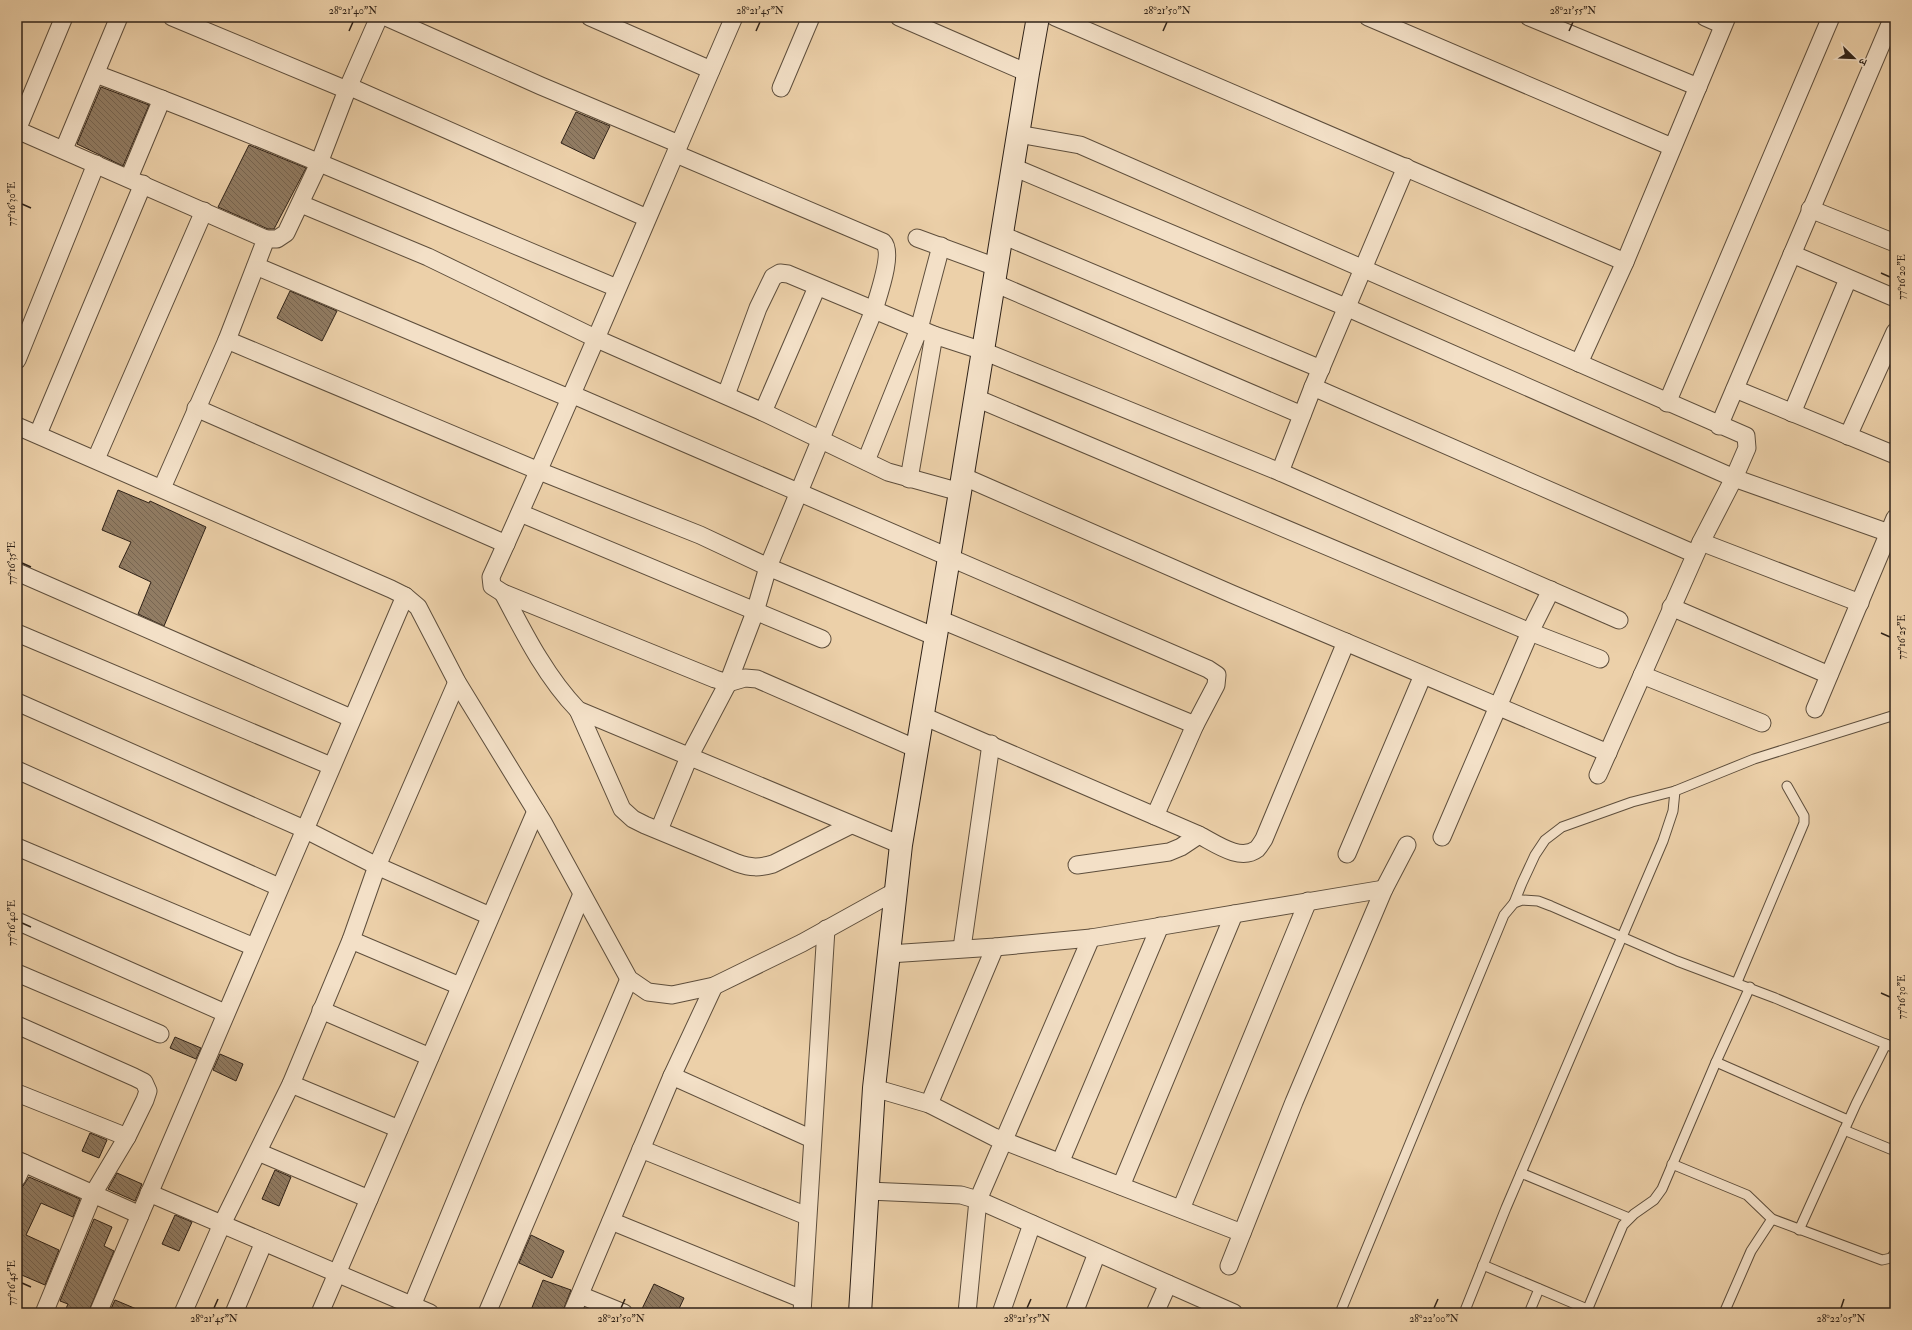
<svg xmlns="http://www.w3.org/2000/svg" width="1912" height="1330" font-family="'IM FELL Double Pica','Noto Serif Devanagari',serif">
  <style>
    .building { fill: url(#building-back-hatch); stroke: #2f2218 }
    .lines { fill: none; stroke-linecap: round; stroke-linejoin: round }
    .lane-casing { stroke: #5e4e3c; stroke-width: 11 }
    .street-casing { stroke: #5e4e3c; stroke-width: 19 }
    .secondary-casing { stroke: #2f2218; stroke-width: 24 }
    .lane { stroke: #f3e0c7; stroke-width: 9 }
    .street { stroke: #f3e0c7; stroke-width: 17 }
    .secondary { stroke: #f3e0c7; stroke-width: 22 }
    .ticks { fill: none; stroke: #2f2218; stroke-width: 1.5 }
    .neatline { fill: none; stroke: #2f2218; stroke-width: 1.5 }
    .ticks-label { font-size: 10px; text-anchor: middle; fill: #2f2218 }
  </style>
  <defs>
    <pattern id="building-back-hatch" width="6" height="6" patternUnits="userSpaceOnUse"><rect width="6" height="6" fill="#917c63"/><path d="M-1 5l2 2M0 0l6 6M5-1l2 2" fill="none" stroke="#776551"/></pattern>
  </defs>
  <rect width="100%" height="100%" fill="#ecd0a9"/>
  <filter id="stains"><feTurbulence type="fractalNoise" baseFrequency=".005" numOctaves="4"/><feColorMatrix values="0 0 0 0 .2 0 0 0 0 .09 0 0 0 0 .02 0 0 0 .5 -.17"/></filter>
  <radialGradient id="worn" r=".72"><stop offset=".6" stop-color="#630" stop-opacity="0"/><stop offset="1" stop-color="#630" stop-opacity=".3"/></radialGradient>
  <g class="building">
    <path d="M 101,87 L 149,105 L 123,166 L 77,144 Z"/>
    <path d="M 576,112 L 610,126 L 594,159 L 561,143 Z"/>
    <path d="M 249,145 L 306,168 L 274,229 L 268,229 L 218,207 Z"/>
    <path d="M 290,291 L 337,311 L 322,341 L 277,318 Z"/>
    <path d="M 118,490 L 149,503 L 150,501 L 206,527 L 164,626 L 138,614 L 151,582 L 119,567 L 131,542 L 102,530 Z"/>
    <path d="M 175,1037 L 201,1048 L 196,1059 L 170,1048 Z"/>
    <path d="M 220,1054 L 243,1064 L 236,1081 L 213,1070 Z"/>
    <path d="M 90,1133 L 107,1140 L 99,1158 L 82,1151 Z"/>
    <path d="M 275,1170 L 291,1177 L 279,1206 L 262,1199 Z"/>
    <path d="M 117,1173 L 142,1184 L 135,1201 L 108,1189 Z"/>
    <path d="M 29,1177 L 80,1199 L 73,1217 L 41,1203 L 26,1235 L 59,1250 L 45,1285 L 17,1273 L 17,1189 L 23,1186 Z"/>
    <path d="M 175,1215 L 192,1222 L 179,1251 L 162,1244 Z"/>
    <path d="M 94,1219 L 112,1227 L 104,1246 L 114,1251 L 88,1313 L 64,1313 L 68,1304 L 60,1301 Z"/>
    <path d="M 531,1235 L 564,1251 L 552,1278 L 519,1263 Z"/>
    <path d="M 543,1280 L 571,1290 L 562,1313 L 538,1313 L 531,1310 Z"/>
    <path d="M 654,1284 L 684,1298 L 677,1313 L 640,1313 Z"/>
    <path d="M 115,1300 L 146,1313 L 109,1313 Z"/>
  </g>
  <g class="lines">
    <defs>
      <g id="lane">
        <path d="M 1514,903 L 1522,883 L 1535,855 L 1545,840 L 1562,827 L 1632,802 L 1675,791 L 1754,759 L 1895,715"/>
        <path d="M 1737,982 L 1804,823 L 1804,816 L 1787,786"/>
        <path d="M 1716,1062 L 1848,1120"/>
        <path d="M 1844,1130 L 1895,1151"/>
        <path d="M 1672,1164 L 1747,1195 L 1772,1219 L 1882,1260 L 1891,1258 L 1895,1253"/>
        <path d="M 1521,1173 L 1629,1218"/>
        <path d="M 1799,1230 L 1856,1104 L 1886,1044"/>
        <path d="M 1483,1265 L 1587,1309"/>
        <path d="M 1340,1313 L 1504,915 L 1514,903 L 1522,900 L 1538,901 L 1551,906 L 1677,961 L 1775,998 L 1895,1048"/>
        <path d="M 1464,1313 L 1506,1208 L 1663,841 L 1673,811 L 1675,791"/>
        <path d="M 1529,1313 L 1539,1289"/>
        <path d="M 1586,1313 L 1623,1225 L 1634,1214 L 1654,1200 L 1662,1189 L 1716,1062 L 1750,987"/>
        <path d="M 1724,1313 L 1751,1251 L 1772,1219"/>
      </g>
      <g id="street">
        <path d="M 64,17 L 17,130 L 266,239"/>
        <path d="M 172,17 L 347,90"/>
        <path d="M 386,17 L 541,86 L 679,144"/>
        <path d="M 590,17 L 711,70"/>
        <path d="M 734,17 C 653,204 575,392 491,577 L 492,586 L 503,593 L 715,679 L 728,683 L 745,678 L 757,679 L 917,749"/>
        <path d="M 899,17 L 1028,73"/>
        <path d="M 1055,17 L 1625,262"/>
        <path d="M 1368,17 L 1672,147"/>
        <path d="M 1529,17 L 1698,87"/>
        <path d="M 1705,17 L 1723,25"/>
        <path d="M 96,74 C 272,140 444,216 617,288"/>
        <path d="M 348,86 L 647,218"/>
        <path d="M 781,88 L 811,17"/>
        <path d="M 1018,134 L 1080,145 L 1746,436 L 1747,448 L 1734,478 L 1701,542 L 1598,775"/>
        <path d="M 64,149 L 119,17"/>
        <path d="M 1013,167 L 1348,308 L 1734,478 L 1889,533"/>
        <path d="M 129,178 L 162,99"/>
        <path d="M 301,204 L 428,257 L 597,339 L 763,412 L 888,472 L 960,492"/>
        <path d="M 1810,209 L 1895,243"/>
        <path d="M 1002,235 L 1321,369"/>
        <path d="M 917,238 L 996,267"/>
        <path d="M 1792,254 L 1895,298"/>
        <path d="M 256,266 L 569,398"/>
        <path d="M 994,283 L 1302,415"/>
        <path d="M 227,340 L 539,471 L 700,535 L 768,567 L 936,637"/>
        <path d="M 17,360 L 96,164"/>
        <path d="M 1579,363 L 1625,262 L 1727,17"/>
        <path d="M 1313,387 L 1695,554"/>
        <path d="M 1735,389 L 1895,455"/>
        <path d="M 571,394 L 1208,669 L 1217,675 L 1216,685 L 1195,725 L 1155,816"/>
        <path d="M 726,395 L 758,308 L 773,277 L 780,273 L 788,274 L 934,335"/>
        <path d="M 976,398 L 1530,632 L 1600,659"/>
        <path d="M 1667,403 L 1831,17"/>
        <path d="M 196,408 L 506,544"/>
        <path d="M 763,412 L 817,287"/>
        <path d="M 1792,413 L 1848,279"/>
        <path d="M 17,426 L 391,589 L 405,596 L 418,607 L 457,682 L 544,824 L 629,979 L 648,992 L 672,995 L 714,986 L 802,943 L 894,892"/>
        <path d="M 1719,426 L 1893,17"/>
        <path d="M 38,434 L 143,184"/>
        <path d="M 1848,436 L 1895,332"/>
        <path d="M 96,459 L 204,211"/>
        <path d="M 866,461 L 919,329 L 941,246"/>
        <path d="M 1280,472 L 1313,387 L 1406,167"/>
        <path d="M 962,476 L 1232,594 L 1608,753"/>
        <path d="M 909,479 L 934,335 L 983,351 L 1280,472 L 1619,620"/>
        <path d="M 162,488 L 227,340 L 266,239 L 277,239 L 286,233 L 319,163 L 347,90 L 379,17"/>
        <path d="M 520,513 L 822,639"/>
        <path d="M 1701,542 L 1860,603"/>
        <path d="M 17,572 L 351,718"/>
        <path d="M 503,593 C 524,633 546,677 578,710 L 901,845"/>
        <path d="M 1671,607 L 1829,675"/>
        <path d="M 939,619 L 1195,725"/>
        <path d="M 17,633 L 331,766"/>
        <path d="M 1642,675 L 1762,723"/>
        <path d="M 17,702 L 304,829 L 377,866 L 490,916"/>
        <path d="M 1815,709 L 1895,518"/>
        <path d="M 578,710 L 622,809 L 633,819 L 645,825 L 737,863 C 751,868 759,868 773,864 L 851,825"/>
        <path d="M 923,716 L 1199,835 C 1215,843 1240,862 1257,849 C 1260,846 1262,842 1264,839 L 1346,642"/>
        <path d="M 17,770 L 279,887"/>
        <path d="M 659,830 L 689,757 L 728,683 L 755,612 L 768,567 L 874,310 C 878,296 894,252 883,242 L 676,154"/>
        <path d="M 1442,837 L 1530,632 L 1551,590"/>
        <path d="M 17,847 L 254,947"/>
        <path d="M 1347,854 L 1423,675"/>
        <path d="M 1077,865 L 1169,852 L 1181,847 L 1199,835"/>
        <path d="M 17,921 L 225,1013"/>
        <path d="M 351,940 L 460,986"/>
        <path d="M 962,948 L 991,744"/>
        <path d="M 889,954 L 995,947 L 1091,938 L 1384,889"/>
        <path d="M 17,973 L 160,1034"/>
        <path d="M 321,1010 L 430,1057"/>
        <path d="M 17,1025 L 134,1077 L 144,1082 L 148,1091 L 145,1100 L 127,1137 L 93,1194 L 44,1313"/>
        <path d="M 672,1076 L 812,1139"/>
        <path d="M 291,1084 L 399,1129"/>
        <path d="M 874,1088 L 929,1104 L 994,1137 L 1242,1233"/>
        <path d="M 17,1093 L 127,1137"/>
        <path d="M 929,1104 L 995,947"/>
        <path d="M 641,1149 L 807,1216"/>
        <path d="M 258,1152 L 369,1199"/>
        <path d="M 17,1160 L 140,1215"/>
        <path d="M 1060,1163 L 1160,926"/>
        <path d="M 17,1178 L 24,1163"/>
        <path d="M 1121,1186 L 1234,914"/>
        <path d="M 868,1191 L 961,1195 L 978,1200 L 1234,1313"/>
        <path d="M 149,1193 L 430,1313"/>
        <path d="M 1181,1209 L 1308,901"/>
        <path d="M 611,1221 L 802,1299"/>
        <path d="M 1229,1266 L 1294,1102 L 1384,889 L 1407,845"/>
        <path d="M 580,1295 L 624,1313"/>
        <path d="M 98,1313 L 405,596"/>
        <path d="M 183,1313 L 222,1224 L 291,1084 L 351,940 L 377,866 L 457,682"/>
        <path d="M 234,1313 L 264,1242"/>
        <path d="M 320,1313 L 536,811"/>
        <path d="M 409,1313 L 582,894"/>
        <path d="M 487,1313 L 629,979"/>
        <path d="M 572,1313 L 672,1076 L 714,986"/>
        <path d="M 802,1313 L 826,929"/>
        <path d="M 967,1313 L 978,1200 L 1091,938"/>
        <path d="M 1001,1313 L 1032,1224"/>
        <path d="M 1074,1313 L 1097,1253"/>
        <path d="M 1155,1313 L 1168,1284"/>
      </g>
      <path id="secondary" d="M 860,1313 L 874,1088 L 901,845 L 960,492 L 1028,73 L 1038,17"/>
    </defs>
    <use href="#lane" class="lane-casing"/>
    <use href="#street" class="street-casing"/>
    <use href="#secondary" class="secondary-casing"/>
    <use href="#lane" class="lane"/>
    <use href="#street" class="street"/>
    <use href="#secondary" class="secondary"/>
  </g>
  <path class="ticks" d="M 349,31 L 353,22M 756,31 L 760,22M 1163,31 L 1167,22M 1569,31 L 1573,22M 22,204 L 31,208M 1881,273 L 1890,277M 22,563 L 31,567M 1881,633 L 1890,637M 22,923 L 31,927M 1881,993 L 1890,997M 22,1283 L 31,1287M 214,1308 L 218,1299M 621,1308 L 625,1299M 1027,1308 L 1031,1299M 1434,1308 L 1438,1299M 1841,1308 L 1844,1299"/>
  <rect width="1912" height="1330" fill="none" stroke="#ecd0a9" stroke-width="44"/>
  <g transform="translate(1854 58) rotate(113)" stroke="#f3e0c7" stroke-width="3" paint-order="stroke">
  <path d="M0-3L7 15L0 10L-7 15Z" fill="#2f2218"/>
  <text y="-6" font-size="11" font-weight="bold" text-anchor="middle" fill="#2f2218">उ</text>
  </g>
  <rect x="22" y="22" width="1868" height="1286" class="neatline"/>
  <g class="ticks-label">
    <text x="353" y="14">28°21'40"N</text>
    <text x="760" y="14">28°21'45"N</text>
    <text x="1167" y="14">28°21'50"N</text>
    <text x="1573" y="14">28°21'55"N</text>
    <text transform="translate(11 204) rotate(-90)" y="4">77°16'30"E</text>
    <text transform="translate(1901 277) rotate(-90)" y="4">77°16'20"E</text>
    <text transform="translate(11 563) rotate(-90)" y="4">77°16'35"E</text>
    <text transform="translate(1901 637) rotate(-90)" y="4">77°16'25"E</text>
    <text transform="translate(11 923) rotate(-90)" y="4">77°16'40"E</text>
    <text transform="translate(1901 997) rotate(-90)" y="4">77°16'30"E</text>
    <text transform="translate(11 1283) rotate(-90)" y="4">77°16'45"E</text>
    <text x="214" y="1322">28°21'45"N</text>
    <text x="621" y="1322">28°21'50"N</text>
    <text x="1027" y="1322">28°21'55"N</text>
    <text x="1434" y="1322">28°22'00"N</text>
    <text x="1841" y="1322">28°22'05"N</text>
  </g>
  <rect width="100%" height="100%" filter="url(#stains)"/>
  <rect width="100%" height="100%" fill="url(#worn)"/>
</svg>
